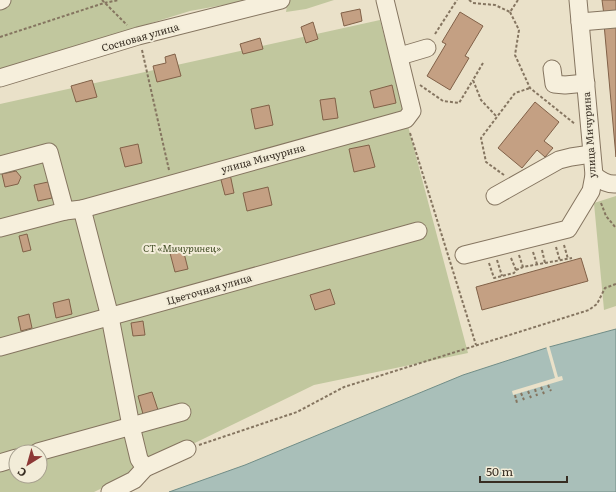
<svg xmlns="http://www.w3.org/2000/svg" width="616" height="492" font-family="Literata,serif">
  <style>
    .green { fill: #c1c79e; fill-rule: evenodd }
    .water { fill: #a9bfb9; stroke: #718d87 }
    .pier { fill: #eae1c9 }
    .building { fill: #c4a083; stroke: #816148 }
    .lines { fill: none; stroke-linecap: round; stroke-linejoin: round }
    .minor-casing { stroke: #857560; stroke-width: 19 }
    .path { stroke: #857560; stroke-width: 2; stroke-dasharray: 3 2; stroke-linecap: butt }
    .minor { stroke: #f6efdc; stroke-width: 17 }
    .labels { text-anchor: middle; stroke-width: 4; stroke-linejoin: round; paint-order: stroke }
    .street-label { font-size: 10px; fill: #372d22; stroke: #f2ecd8 }
    .park-label { font-size: 10px; font-style: italic; fill: #46512a; stroke: #f2ecd8 }
  </style>
  <rect width="100%" height="100%" fill="#eae1c9"/>
  <g class="green">
    <path d="M 0,0 L 251,0 L 190,11 L 0,70 Z"/>
    <path d="M 288,0 L 334,0 L 306,9 L 286,12 Z"/>
    <path d="M 380,20 L 468,353 L 314,385 L 94,492 L 0,492 L 0,104 ZM 16,452 L 40,452 L 40,476 L 16,476 Z"/>
    <path d="M 616,196 L 616,306 L 604,310 L 594,203 Z"/>
  </g>
  <path class="water" d="M 616,329 L 616,492 L 169,492 L 245,465 L 463,375 L 549,347 Z"/>
  <path class="pier" d="M 549,345 L 558,377 L 562,376 L 563,380 L 513,395 L 512,391 L 555,378 L 546,346 Z"/>
  <g class="building">
    <path d="M 602,0 L 616,0 L 616,14 L 604,15 Z"/>
    <path d="M 360,9 L 362,21 L 344,26 L 341,13 Z"/>
    <path d="M 460,12 L 483,26 L 465,56 L 469,58 L 450,90 L 427,76 L 446,44 L 442,42 Z"/>
    <path d="M 313,22 L 318,39 L 306,43 L 301,27 Z"/>
    <path d="M 616,23 L 616,157 L 604,24 Z"/>
    <path d="M 260,38 L 263,49 L 243,54 L 240,44 Z"/>
    <path d="M 175,54 L 181,76 L 157,82 L 153,66 L 166,63 L 165,57 Z"/>
    <path d="M 92,80 L 97,97 L 76,102 L 71,86 Z"/>
    <path d="M 392,85 L 396,103 L 374,108 L 370,91 Z"/>
    <path d="M 335,98 L 338,118 L 323,120 L 320,100 Z"/>
    <path d="M 535,102 L 559,122 L 544,141 L 553,148 L 545,157 L 537,150 L 522,168 L 498,148 Z"/>
    <path d="M 269,105 L 273,125 L 255,129 L 251,109 Z"/>
    <path d="M 138,144 L 142,163 L 125,167 L 120,148 Z"/>
    <path d="M 369,145 L 375,167 L 354,172 L 349,149 Z"/>
    <path d="M 16,171 L 21,177 L 18,184 L 5,187 L 2,174 Z"/>
    <path d="M 230,174 L 234,193 L 225,195 L 220,176 Z"/>
    <path d="M 48,182 L 52,198 L 38,201 L 34,185 Z"/>
    <path d="M 268,187 L 272,205 L 247,211 L 243,193 Z"/>
    <path d="M 27,234 L 31,250 L 23,252 L 19,236 Z"/>
    <path d="M 183,249 L 188,269 L 175,272 L 170,253 Z"/>
    <path d="M 581,258 L 588,281 L 482,310 L 476,287 Z"/>
    <path d="M 330,289 L 335,304 L 315,310 L 310,295 Z"/>
    <path d="M 69,299 L 72,314 L 56,318 L 53,303 Z"/>
    <path d="M 29,314 L 32,328 L 21,331 L 18,317 Z"/>
    <path d="M 143,321 L 145,335 L 133,336 L 131,323 Z"/>
    <path d="M 152,392 L 158,410 L 143,414 L 138,396 Z"/>
  </g>
  <g class="lines">
    <defs>
      <g id="minor">
        <path d="M 0,1 L 2,0"/>
        <path d="M 580,22 L 616,19"/>
        <path d="M 400,56 L 427,48"/>
        <path d="M 552,69 L 554,84 L 565,85 L 586,83"/>
        <path d="M 0,78 L 138,36 L 281,0"/>
        <path d="M 0,165 L 49,152 L 65,211"/>
        <path d="M 594,175 C 600,180 607,185 616,184"/>
        <path d="M 495,196 L 559,160 L 571,157 L 591,154"/>
        <path d="M 82,209 L 110,317 L 131,426 L 139,459 L 145,468"/>
        <path d="M 0,228 L 65,211 L 82,209 L 406,119 L 412,111 L 385,0"/>
        <path d="M 464,255 L 568,229 L 591,191 L 594,175 L 578,0"/>
        <path d="M 0,347 L 418,231"/>
        <path d="M 38,452 L 182,412"/>
        <path d="M 0,463 L 16,458"/>
        <path d="M 110,492 L 134,480 L 145,468 L 187,449"/>
      </g>
    </defs>
    <use href="#minor" class="minor-casing"/>
    <g class="path">
      <path d="M 102,0 L 127,25"/>
      <path d="M 469,0 L 473,3 L 495,5 L 510,12 L 518,0"/>
      <path d="M 510,12 L 519,30 L 515,55 L 530,88 L 575,124"/>
      <path d="M 435,34 L 457,0"/>
      <path d="M 0,37 L 104,3 L 119,0"/>
      <path d="M 142,50 L 169,170"/>
      <path d="M 483,63 L 473,80 L 481,100 L 497,117"/>
      <path d="M 420,85 L 443,101 L 459,103 L 473,80"/>
      <path d="M 410,133 L 476,345"/>
      <path d="M 504,175 L 486,162 L 481,138 L 515,93 L 530,88"/>
      <path d="M 601,203 L 606,216 L 616,228"/>
      <path d="M 564,245 L 568,259"/>
      <path d="M 556,247 L 560,261"/>
      <path d="M 542,250 L 545,263"/>
      <path d="M 533,252 L 537,264"/>
      <path d="M 519,255 L 523,267"/>
      <path d="M 511,258 L 516,270"/>
      <path d="M 497,260 L 502,276"/>
      <path d="M 489,263 L 494,278 L 514,273 L 516,270 L 523,267 L 572,258"/>
      <path d="M 548,385 L 551,391"/>
      <path d="M 541,387 L 544,394"/>
      <path d="M 535,389 L 537,396"/>
      <path d="M 528,391 L 531,398"/>
      <path d="M 521,393 L 524,400"/>
      <path d="M 515,395 L 517,403"/>
      <path d="M 199,445 L 297,412 L 344,387 L 589,310 L 597,304 L 605,288 L 616,284"/>
    </g>
    <use href="#minor" class="minor"/>
  </g>
  <g class="labels">
    <g class="street-label">
      <text transform="translate(140 37) rotate(-16)" y="4">Сосновая улица</text>
      <text transform="translate(589 135) rotate(-94)" y="4">улица Мичурина</text>
      <text transform="translate(263 158) rotate(-15)" y="4">улица Мичурина</text>
      <text transform="translate(209 289) rotate(-16)" y="4">Цветочная улица</text>
    </g>
    <g class="park-label">
      <text x="182" y="252">СТ «Мичуринец»</text>
    </g>
  </g>
  <g transform="translate(28 464) rotate(217)"><circle r="19" fill="#f2ecd8" stroke="#a7a08f"/>
  <path d="M0-3L7 15L0 10L-7 15Z" fill="#8d3836"/>
  <text y="-6" font-size="11" font-weight="bold" text-anchor="middle" fill="#372d22">С</text>
  </g>
  <path d="M480 476v6h87v-6" fill="none" stroke="#372d22" stroke-width="2"/>
  <text x="486" y="476" font-size="12" fill="#372d22" stroke="#f2ecd8" stroke-width="3" paint-order="stroke">50 m</text>
</svg>
